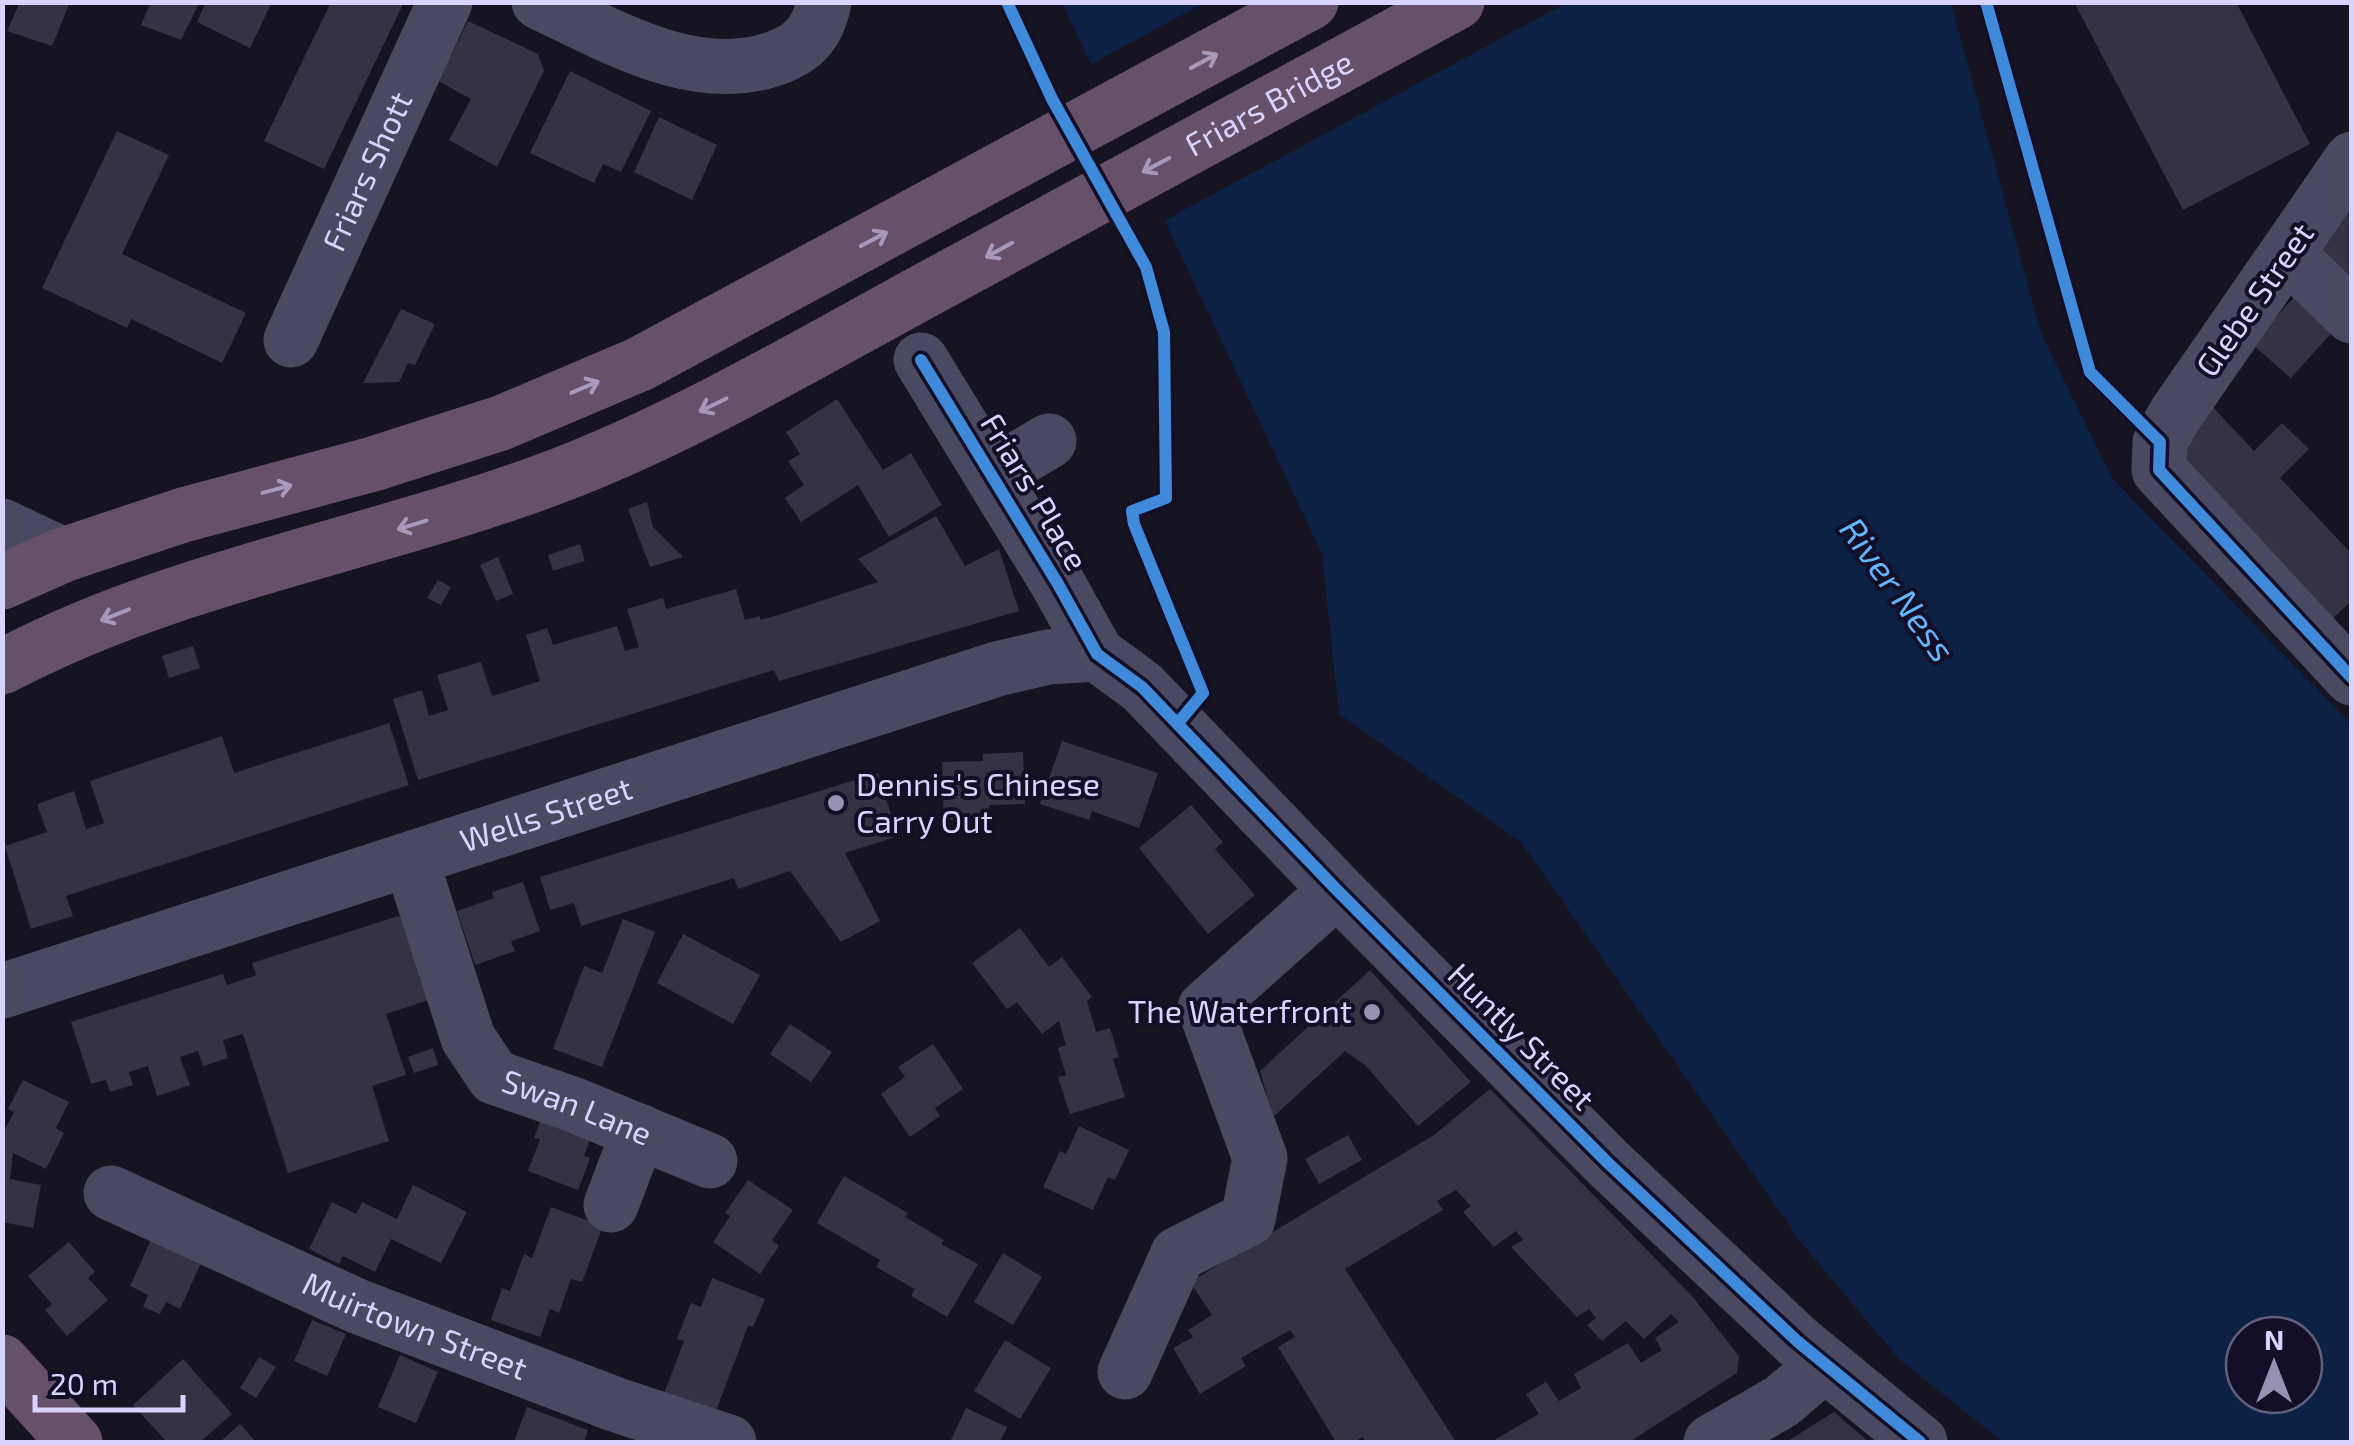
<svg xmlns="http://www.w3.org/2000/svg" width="2354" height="1445" font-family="'Exo 2',sans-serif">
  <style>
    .water { fill: #0d2144; fill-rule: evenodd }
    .pier { fill: #161421 }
    .building { fill: #343243 }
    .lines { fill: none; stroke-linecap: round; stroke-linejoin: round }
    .minor { stroke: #4a4962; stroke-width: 55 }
    .highway { stroke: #67516a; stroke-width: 55 }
    .cycleway-casing { stroke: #130f26; stroke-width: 19 }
    .cycleway { stroke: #408adc; stroke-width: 12 }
    .oneway { stroke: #a699bc }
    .poi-dot { fill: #9591b1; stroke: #130f26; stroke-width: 4 }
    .labels { text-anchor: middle; stroke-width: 8; stroke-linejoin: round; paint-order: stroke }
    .street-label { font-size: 32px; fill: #d9d4ff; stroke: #130f26 }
    .poi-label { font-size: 32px; fill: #d9d4ff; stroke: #130f26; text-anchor: start }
    .water-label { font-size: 35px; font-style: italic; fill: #62b6ff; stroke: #130f26 }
  </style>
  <rect width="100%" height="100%" fill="#161421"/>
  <path class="water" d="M 1062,3 L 1951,3 L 2041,333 L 2112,478 L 2351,724 L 2351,1442 L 2003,1442 L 1899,1359 L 1803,1245 L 1521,842 L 1339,714 L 1322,554 ZM 2244,1335 L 2304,1335 L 2304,1395 L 2244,1395 Z"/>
  <path class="pier" d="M 1204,3 L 1566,3 L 1160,223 L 1086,67 Z"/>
  <g class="building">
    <path d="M 20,2 L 70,2 L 52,46 L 7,31 Z"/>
    <path d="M 151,2 L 200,2 L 181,40 L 141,25 Z"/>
    <path d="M 206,2 L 272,2 L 250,48 L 197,22 Z"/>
    <path d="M 331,2 L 404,2 L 324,169 L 264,141 Z"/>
    <path d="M 2074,2 L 2236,2 L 2310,144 L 2183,210 Z"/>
    <path d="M 468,21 L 538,54 L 544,71 L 497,167 L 449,140 L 471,99 L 438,81 Z"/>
    <path d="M 570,71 L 651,111 L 621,172 L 603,164 L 594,183 L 530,153 Z"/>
    <path d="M 659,117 L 717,145 L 692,200 L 634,172 Z"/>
    <path d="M 117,131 L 169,155 L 122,254 L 246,313 L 222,363 L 131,319 L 127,328 L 42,288 Z"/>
    <path d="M 2352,209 L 2352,273 L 2344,281 L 2313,253 Z"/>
    <path d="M 2304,286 L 2343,320 L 2291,378 L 2252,344 Z"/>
    <path d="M 401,309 L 435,324 L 415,365 L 408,363 L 399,382 L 363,383 Z"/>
    <path d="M 837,399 L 883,470 L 911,453 L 942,505 L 889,537 L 858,485 L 801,522 L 785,498 L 804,485 L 788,461 L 800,454 L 786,432 Z"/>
    <path d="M 2212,406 L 2254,451 L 2282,423 L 2309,449 L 2280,478 L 2350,552 L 2352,549 L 2352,601 L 2333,618 L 2169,447 Z"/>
    <path d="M 647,502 L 653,527 L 683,557 L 650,567 L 628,509 Z"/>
    <path d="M 936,516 L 965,566 L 999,549 L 1019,611 L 779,681 L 774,670 L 418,780 L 393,699 L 422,690 L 429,716 L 448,710 L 437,675 L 481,662 L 492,696 L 540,681 L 526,635 L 547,628 L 553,645 L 617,626 L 625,651 L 639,647 L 627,609 L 663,598 L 666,609 L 736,589 L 745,620 L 760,616 L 760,620 L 788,612 L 878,582 L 858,559 Z"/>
    <path d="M 580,544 L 585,561 L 553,571 L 548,555 Z"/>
    <path d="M 498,557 L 513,594 L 496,601 L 480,565 Z"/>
    <path d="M 438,580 L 451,587 L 441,605 L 427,598 Z"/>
    <path d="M 193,646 L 200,668 L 169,678 L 162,656 Z"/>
    <path d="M 389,723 L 409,785 L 66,896 L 73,916 L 31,929 L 5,846 L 47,832 L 37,804 L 74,791 L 86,829 L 104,823 L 90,781 L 222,736 L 234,773 Z"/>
    <path d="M 1062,741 L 1158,773 L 1139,828 L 1092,811 L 1089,820 L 1040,804 Z"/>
    <path d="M 1023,752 L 1025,804 L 989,805 L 989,818 L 944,820 L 942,762 L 983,761 L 983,754 Z"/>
    <path d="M 878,773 L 898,836 L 845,853 L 880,921 L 841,942 L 790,871 L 738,889 L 734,878 L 581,926 L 574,903 L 550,910 L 540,877 Z"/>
    <path d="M 1191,805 L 1223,842 L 1215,849 L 1255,895 L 1208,934 L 1139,848 Z"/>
    <path d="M 523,882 L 540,931 L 511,941 L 515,951 L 475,965 L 457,911 L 494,898 L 492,892 Z"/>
    <path d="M 417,910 L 444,995 L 386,1014 L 406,1075 L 372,1086 L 389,1141 L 288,1173 L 243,1034 L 223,1040 L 228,1058 L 203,1066 L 198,1051 L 180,1057 L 190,1085 L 157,1096 L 148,1066 L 129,1072 L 133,1085 L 110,1092 L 106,1080 L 91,1084 L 71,1022 L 223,974 L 227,985 L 256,975 L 252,963 Z"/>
    <path d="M 623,919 L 655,932 L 602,1067 L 553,1049 L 584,966 L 602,973 Z"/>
    <path d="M 1020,928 L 1049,967 L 1062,957 L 1092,997 L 1087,1001 L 1096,1032 L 1110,1028 L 1119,1057 L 1113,1059 L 1125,1097 L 1070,1114 L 1058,1077 L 1066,1075 L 1058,1048 L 1066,1045 L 1059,1021 L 1042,1034 L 1017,1002 L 1007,1009 L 972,963 Z"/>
    <path d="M 683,934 L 760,975 L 733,1024 L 657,983 Z"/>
    <path d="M 1370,970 L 1471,1082 L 1418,1126 L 1366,1066 L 1345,1051 L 1273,1117 L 1260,1071 Z"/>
    <path d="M 790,1024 L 832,1052 L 811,1082 L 770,1054 Z"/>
    <path d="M 933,1044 L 963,1089 L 935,1108 L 940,1116 L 910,1137 L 881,1094 L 905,1077 L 898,1067 Z"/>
    <path d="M 433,1048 L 438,1065 L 414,1073 L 408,1057 Z"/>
    <path d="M 23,1080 L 69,1102 L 56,1128 L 64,1133 L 46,1169 L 13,1153 L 10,1179 L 41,1185 L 33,1228 L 2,1222 L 2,1135 L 14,1112 L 8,1109 Z"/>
    <path d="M 1490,1089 L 1692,1296 L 1739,1356 L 1737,1373 L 1629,1442 L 1491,1442 L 1539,1414 L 1526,1394 L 1546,1382 L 1559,1401 L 1581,1388 L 1574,1374 L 1628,1343 L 1641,1363 L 1662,1350 L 1655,1338 L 1679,1322 L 1671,1314 L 1644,1339 L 1626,1321 L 1602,1341 L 1587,1325 L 1596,1318 L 1589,1309 L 1577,1317 L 1511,1247 L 1523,1240 L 1516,1231 L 1494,1247 L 1463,1212 L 1471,1206 L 1456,1190 L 1437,1201 L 1443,1210 L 1345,1269 L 1456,1442 L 1366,1442 L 1362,1437 L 1354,1442 L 1336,1442 L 1278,1347 L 1295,1337 L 1290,1330 L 1241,1358 L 1246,1366 L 1200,1394 L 1173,1348 L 1193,1337 L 1188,1330 L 1212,1315 L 1190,1282 L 1434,1135 Z"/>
    <path d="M 547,1102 L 597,1121 L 584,1156 L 590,1158 L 578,1190 L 528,1171 L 540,1139 L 534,1138 Z"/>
    <path d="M 1079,1126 L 1129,1150 L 1115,1180 L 1108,1177 L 1093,1210 L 1043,1187 L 1060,1151 L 1066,1154 Z"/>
    <path d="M 1348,1135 L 1362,1160 L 1319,1184 L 1305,1159 Z"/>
    <path d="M 844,1176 L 908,1213 L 905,1217 L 944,1240 L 941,1244 L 978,1264 L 947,1317 L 911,1296 L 915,1289 L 876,1267 L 880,1260 L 817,1223 Z"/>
    <path d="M 748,1180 L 793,1210 L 772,1240 L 779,1246 L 760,1274 L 713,1242 L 730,1216 L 725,1213 Z"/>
    <path d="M 413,1185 L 467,1212 L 441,1263 L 391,1239 L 375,1272 L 343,1256 L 339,1264 L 309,1249 L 332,1202 L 356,1214 L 362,1202 L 397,1219 Z"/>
    <path d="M 551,1207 L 603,1226 L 582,1282 L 571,1279 L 559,1313 L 550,1309 L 540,1337 L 491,1320 L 502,1288 L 510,1291 L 524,1254 L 532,1258 Z"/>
    <path d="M 151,1240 L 201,1263 L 180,1309 L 166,1302 L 160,1314 L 143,1307 L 148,1295 L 130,1286 Z"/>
    <path d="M 69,1242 L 95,1272 L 88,1278 L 108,1300 L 67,1336 L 45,1310 L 52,1304 L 28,1276 Z"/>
    <path d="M 1003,1253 L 1042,1277 L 1013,1325 L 974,1302 Z"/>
    <path d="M 712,1278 L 765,1299 L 753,1327 L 748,1326 L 713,1419 L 662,1399 L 684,1341 L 677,1339 L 691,1303 L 701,1307 Z"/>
    <path d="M 312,1320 L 346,1334 L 327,1376 L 294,1361 Z"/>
    <path d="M 1005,1340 L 1051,1368 L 1020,1419 L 974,1391 Z"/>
    <path d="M 400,1355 L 438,1372 L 416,1423 L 378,1407 Z"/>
    <path d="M 259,1357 L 276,1367 L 256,1398 L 240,1388 Z"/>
    <path d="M 183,1359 L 232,1414 L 200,1442 L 167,1442 L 133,1405 Z"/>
    <path d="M 527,1407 L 588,1430 L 584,1442 L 514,1442 Z"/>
    <path d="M 966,1408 L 1007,1427 L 1000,1442 L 950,1442 Z"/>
    <path d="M 1834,1412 L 1869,1442 L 1786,1442 Z"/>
    <path d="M 240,1424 L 256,1442 L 220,1442 Z"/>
  </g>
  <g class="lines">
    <g class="minor">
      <path d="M 539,2 C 612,36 695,87 776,58 C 804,48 818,32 824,2"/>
      <path d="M 2352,159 L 2175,415 L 2160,442 L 2159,470 L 2352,678"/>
      <path d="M 2288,255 L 2352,316"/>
      <path id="s1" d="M 291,340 L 445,2"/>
      <path d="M 921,360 L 1058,584 L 1097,654 L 1142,687 L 1337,890 L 1608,1163 L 1797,1341 L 1920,1442"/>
      <path d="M 993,474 L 1049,441"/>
      <path d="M 2,526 L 63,555"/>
      <path id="s2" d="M 411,860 L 468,1038 L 494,1077 L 572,1104 L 710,1161"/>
      <path id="s3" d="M 2,991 L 997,669 L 1048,657 L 1097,654"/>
      <path id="s4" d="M 111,1193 L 357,1306 L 614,1404 L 729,1442"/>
      <path d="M 611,1205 L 639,1131"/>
      <path d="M 1125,1372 L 1178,1254 L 1248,1219 L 1260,1158 L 1205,1008 L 1337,890"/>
      <path d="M 1711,1442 L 1782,1401 L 1825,1364"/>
    </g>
    <g class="highway">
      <path d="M 2,582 L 63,555 L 183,515 L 373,464 L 501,423 L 640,364 L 1311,2"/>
      <path id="s5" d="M 2,667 C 182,572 385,544 573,470 C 700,419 819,348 939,283 C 1111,189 1284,96 1457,2"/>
      <path d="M 2,1362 L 75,1442"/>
    </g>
    <defs>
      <g id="cycleway">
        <path d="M 1007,2 L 1052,99 L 1146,267 L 1164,332 L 1166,498 L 1132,511 L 1134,524 L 1203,693 L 1178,723"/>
        <path d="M 1986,2 L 2090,372 L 2160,442 L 2159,470 L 2352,678"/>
        <path d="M 921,360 L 1058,584 L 1097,654 L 1142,687 L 1337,890 L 1608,1163 L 1797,1341 L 1920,1442"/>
      </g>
    </defs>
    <use href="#cycleway" class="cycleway-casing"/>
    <use href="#cycleway" class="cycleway"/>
  </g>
  <defs><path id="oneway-shaft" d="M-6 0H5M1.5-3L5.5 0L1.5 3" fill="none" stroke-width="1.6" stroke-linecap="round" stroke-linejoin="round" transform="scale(2.5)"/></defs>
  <g class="oneway">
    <use href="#oneway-shaft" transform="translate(1204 61) rotate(-28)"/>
    <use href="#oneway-shaft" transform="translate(1156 165) rotate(152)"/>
    <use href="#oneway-shaft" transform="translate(874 239) rotate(-28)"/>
    <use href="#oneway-shaft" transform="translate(999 250) rotate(151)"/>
    <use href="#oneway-shaft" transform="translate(585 387) rotate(-23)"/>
    <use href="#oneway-shaft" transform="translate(713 405) rotate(154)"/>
    <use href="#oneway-shaft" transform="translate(277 489) rotate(-15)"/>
    <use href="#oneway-shaft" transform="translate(412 525) rotate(163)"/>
    <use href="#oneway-shaft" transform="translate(115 615) rotate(158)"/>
  </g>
  <g class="poi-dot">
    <circle cx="836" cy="803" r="10"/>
    <circle cx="1372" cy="1012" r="10"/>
  </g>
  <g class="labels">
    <g class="street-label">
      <text dy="11" stroke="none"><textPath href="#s5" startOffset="1392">Friars Bridge</textPath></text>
      <text dy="11" stroke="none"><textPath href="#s1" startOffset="185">Friars Shott</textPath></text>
      <text transform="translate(2255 300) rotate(-55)" y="11">Glebe Street</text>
      <text transform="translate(1034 492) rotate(59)" y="11">Friars' Place</text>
      <text dy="11" stroke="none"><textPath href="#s3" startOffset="572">Wells Street</textPath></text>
      <text transform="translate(1521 1037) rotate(45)" y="11">Huntly Street</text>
      <text dy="11" stroke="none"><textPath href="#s2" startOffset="322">Swan Lane</textPath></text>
      <text dy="11" stroke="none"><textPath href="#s4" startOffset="332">Muirtown Street</textPath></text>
    </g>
    <g class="poi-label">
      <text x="856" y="796">Dennis's Chinese<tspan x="856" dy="37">Carry Out</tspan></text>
      <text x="1352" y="1023" text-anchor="end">The Waterfront</text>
    </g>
    <g class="water-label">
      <text transform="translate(1897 590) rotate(54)" y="12">River Ness</text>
    </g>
  </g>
  <rect width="2354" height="1445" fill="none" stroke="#d9d4ff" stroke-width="10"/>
  <g transform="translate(2274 1365)"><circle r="48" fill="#130f26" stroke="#625e7d" stroke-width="2.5"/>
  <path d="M0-8L18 38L0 25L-18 38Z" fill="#9591b1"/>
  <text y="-15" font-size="28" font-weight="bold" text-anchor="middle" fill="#d9d4ff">N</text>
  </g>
  <path d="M35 1395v15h148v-15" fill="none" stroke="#d9d4ff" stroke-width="5"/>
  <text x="50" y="1395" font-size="30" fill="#d9d4ff" stroke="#130f26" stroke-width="8" paint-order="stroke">20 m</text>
</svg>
